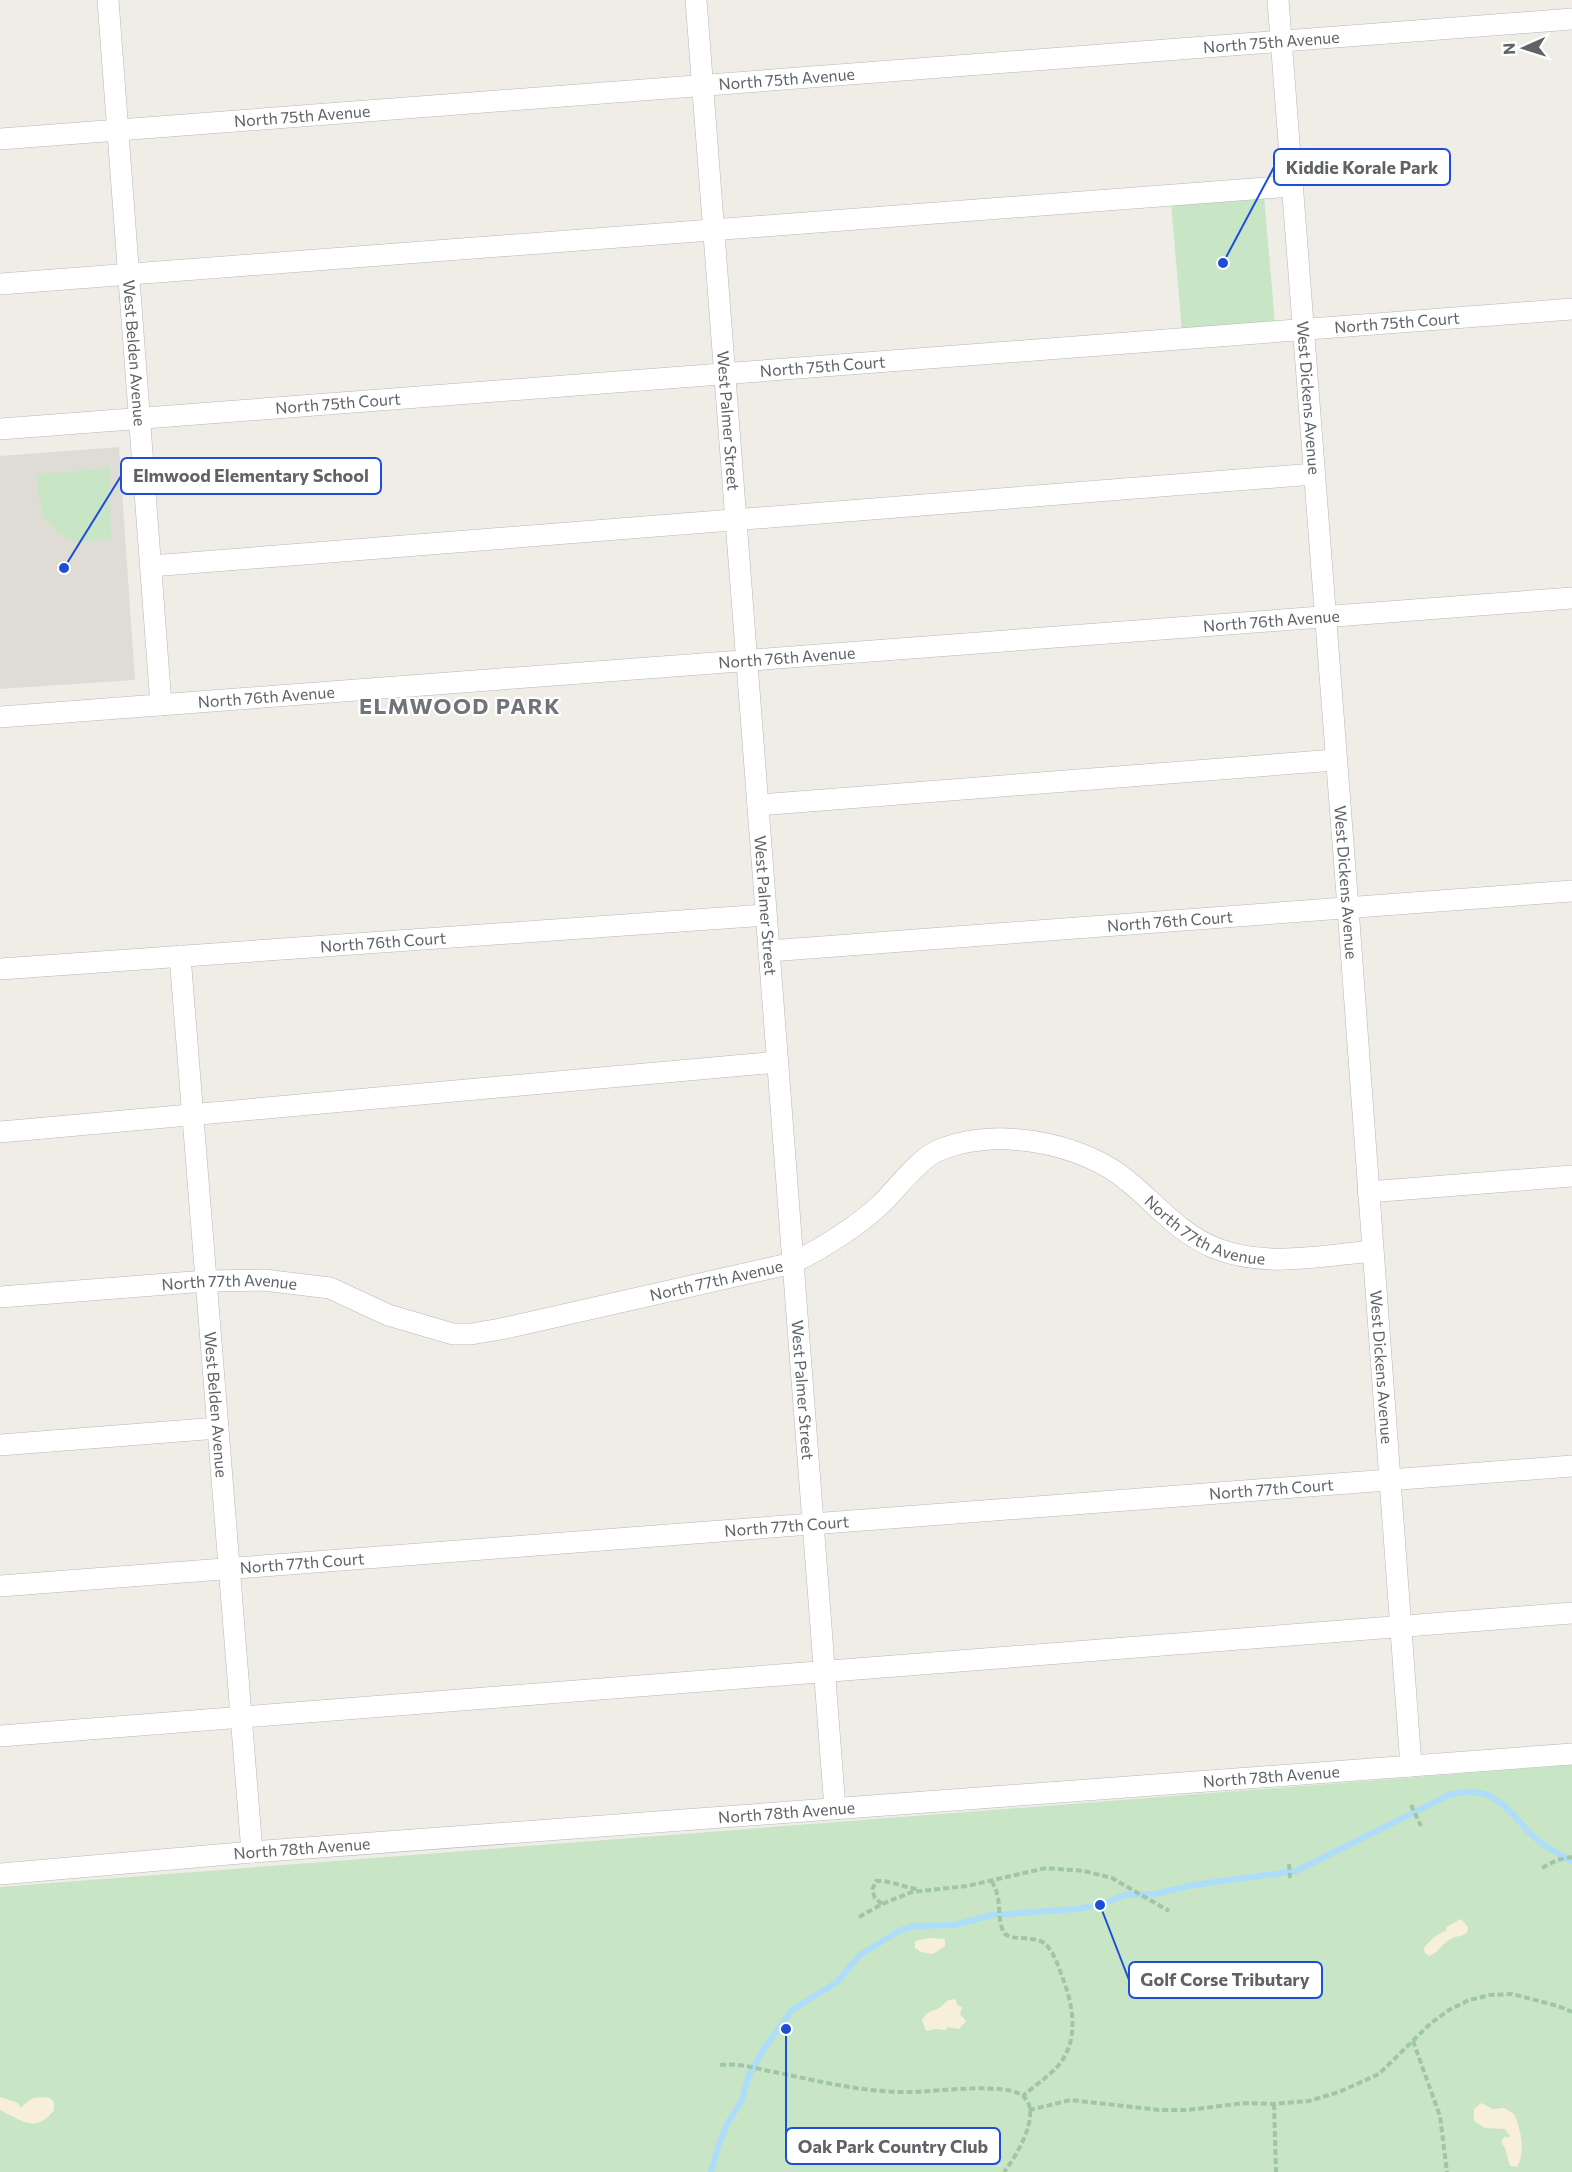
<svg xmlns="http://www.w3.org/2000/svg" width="1572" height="2172" font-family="Commissioner,sans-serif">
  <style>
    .education { fill: #dfdcd6 }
    .green { fill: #c8e5c6 }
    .sand { fill: #f8efda }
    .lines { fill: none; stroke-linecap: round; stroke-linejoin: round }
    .stream { stroke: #aeddf9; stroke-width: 6 }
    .minor-casing { stroke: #b4b7bb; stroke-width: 22 }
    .path { stroke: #a0c6a8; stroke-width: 4; stroke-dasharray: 6 3; stroke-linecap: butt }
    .minor { stroke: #fff; stroke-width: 21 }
    .labels { text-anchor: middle; stroke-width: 4.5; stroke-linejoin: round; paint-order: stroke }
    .street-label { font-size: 16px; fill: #5f6366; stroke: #fff }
    .district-label { font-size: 22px; font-weight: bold; letter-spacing: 1.5px; fill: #707478; stroke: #fff }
    .leader { fill: none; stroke: #1d4ed8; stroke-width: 2 }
    .callout-dot { fill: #1d4ed8; stroke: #fff; stroke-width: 2 }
    .callout { fill: #fff; stroke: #1d4ed8; stroke-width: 2 }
    .callout-label { font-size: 18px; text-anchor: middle; font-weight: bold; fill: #5f6366 }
  </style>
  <rect width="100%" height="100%" fill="#f0ede7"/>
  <path class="education" d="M 119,447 L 135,680 L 0,689 L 0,456 Z"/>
  <g class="green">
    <path d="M 1264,195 L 1275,324 L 1182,332 L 1171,203 Z"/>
    <path d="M 107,465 L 109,467 L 111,539 L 75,542 L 61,536 L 43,517 L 38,492 L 37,474 L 104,469 Z"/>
    <path d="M 1572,1765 L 1572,2172 L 0,2172 L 0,1887 Z"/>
  </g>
  <g class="sand">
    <path d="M 1461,1919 L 1468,1927 L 1467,1933 C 1461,1937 1454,1936 1449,1940 C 1441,1945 1438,1953 1429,1956 L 1425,1953 L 1424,1948 C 1430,1941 1437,1933 1446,1931 L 1446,1927 Z"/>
    <path d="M 930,1938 L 945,1939 L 945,1946 L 933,1954 L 921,1952 L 915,1948 L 915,1941 Z"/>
    <path d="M 954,1999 L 956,2000 L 957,2005 L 962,2007 L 960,2014 L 966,2021 L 959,2029 L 948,2027 L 945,2030 L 935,2029 L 926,2031 L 922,2020 C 930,2008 933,2013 942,2006 C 946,2002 946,2000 954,1999 Z"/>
    <path d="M 0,2097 L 18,2103 L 21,2108 C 32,2097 32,2097 50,2098 L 54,2102 L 54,2110 C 35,2135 20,2119 0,2110 Z"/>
    <path d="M 1481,2103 L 1493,2109 L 1504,2108 L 1514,2114 C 1521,2130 1526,2151 1517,2167 L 1510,2166 L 1505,2148 L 1501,2142 L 1505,2136 L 1508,2138 L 1510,2136 L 1505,2129 L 1485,2128 L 1474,2121 L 1474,2109 Z"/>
  </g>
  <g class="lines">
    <path class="stream" d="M 711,2172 L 719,2144 L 727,2124 L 742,2100 L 748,2077 L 763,2050 L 792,2010 L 837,1982 L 860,1955 L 899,1931 L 913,1926 L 955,1925 L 992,1915 L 1076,1909 L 1100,1905 L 1125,1895 L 1154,1894 L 1194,1885 L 1296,1871 L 1449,1795 C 1494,1783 1504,1807 1532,1835 C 1543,1846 1558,1854 1572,1861"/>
    <defs>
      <g id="minor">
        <path id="s1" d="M 108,0 L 161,705"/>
        <path id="s2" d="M 696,0 L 835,1809"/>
        <path id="s3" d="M 1278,0 L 1348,908 L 1411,1766"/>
        <path id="s4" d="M 0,139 L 1572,19"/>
        <path d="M 0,284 L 1292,186"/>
        <path id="s5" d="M 0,429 L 1572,309"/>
        <path d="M 151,566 L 1314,474"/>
        <path id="s6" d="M 0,717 L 1572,598"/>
        <path d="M 758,805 L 1335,760"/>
        <path id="s7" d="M 769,951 L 1572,891"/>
        <path id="s8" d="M 180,956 L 252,1852"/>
        <path id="s9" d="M 0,969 L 766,915"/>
        <path d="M 0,1132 L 777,1062"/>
        <path d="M 1368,1192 L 1572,1176"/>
        <path id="s10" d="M 0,1297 L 206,1281 L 264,1280 L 330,1288 L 388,1315 L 453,1334 L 471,1334 L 501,1329 L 793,1263 C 824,1247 854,1229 880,1205 C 895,1191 917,1161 935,1152 C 991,1125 1083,1142 1129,1182 C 1157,1205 1180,1234 1215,1248 C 1264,1268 1321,1256 1372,1251"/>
        <path d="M 0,1445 L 218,1428"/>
        <path id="s11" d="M 0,1586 L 1572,1466"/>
        <path d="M 0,1736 L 1572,1613"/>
        <path id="s12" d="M 0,1874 L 252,1852 L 1572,1754"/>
      </g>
    </defs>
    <use href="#minor" class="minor-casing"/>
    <g class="path">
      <path d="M 1411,1805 L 1421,1826"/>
      <path d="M 1289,1864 L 1290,1878"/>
      <path d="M 1542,1868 L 1557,1860 L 1572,1857"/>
      <path d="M 992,1881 C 994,1886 997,1892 998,1898 C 1000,1908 998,1925 1005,1934 C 1013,1941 1032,1935 1044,1943 C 1054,1951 1059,1968 1063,1979 C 1074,2008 1079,2041 1058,2066 C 1048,2077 1034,2086 1023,2096"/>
      <path d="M 882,1904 L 875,1898 L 872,1890 L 876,1881 C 889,1880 903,1887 917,1889"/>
      <path d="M 859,1917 L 882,1904 L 912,1892 L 967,1886 L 1046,1868 L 1084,1871 L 1112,1878 L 1169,1911"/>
      <path d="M 1413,2041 L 1440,2116 L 1447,2172"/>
      <path d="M 720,2065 C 742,2063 753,2068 774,2072 C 819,2081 865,2093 911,2092 C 935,2092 1008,2081 1024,2097 C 1042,2114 1016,2157 1004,2172"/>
      <path d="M 1274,2104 L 1276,2172"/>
      <path d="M 1029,2110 L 1071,2100 L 1159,2110 L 1188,2110 L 1244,2103 L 1274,2104 L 1309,2101 L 1339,2092 L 1379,2074 L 1431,2023 L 1449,2010 L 1469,2000 L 1490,1995 L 1512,1994 L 1558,2006 L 1572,2012"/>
    </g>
    <use href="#minor" class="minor"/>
  </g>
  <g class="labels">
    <g class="street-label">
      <text dy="6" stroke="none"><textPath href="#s4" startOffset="1275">North 75th Avenue</textPath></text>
      <text dy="6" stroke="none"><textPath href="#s4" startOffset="789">North 75th Avenue</textPath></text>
      <text dy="6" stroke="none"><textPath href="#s4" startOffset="303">North 75th Avenue</textPath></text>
      <text dy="6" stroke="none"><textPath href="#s5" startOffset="1401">North 75th Court</textPath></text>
      <text dy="6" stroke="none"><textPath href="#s1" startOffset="354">West Belden Avenue</textPath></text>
      <text dy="6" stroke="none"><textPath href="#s5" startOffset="825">North 75th Court</textPath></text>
      <text dy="6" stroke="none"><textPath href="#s3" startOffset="399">West Dickens Avenue</textPath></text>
      <text dy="6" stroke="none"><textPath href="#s5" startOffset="339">North 75th Court</textPath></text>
      <text dy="6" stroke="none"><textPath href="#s2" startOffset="422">West Palmer Street</textPath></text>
      <text dy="6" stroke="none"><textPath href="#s6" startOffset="1275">North 76th Avenue</textPath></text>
      <text dy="6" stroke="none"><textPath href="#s6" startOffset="789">North 76th Avenue</textPath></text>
      <text dy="6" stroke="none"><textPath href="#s6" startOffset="267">North 76th Avenue</textPath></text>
      <text dy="6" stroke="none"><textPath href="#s3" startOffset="885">West Dickens Avenue</textPath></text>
      <text dy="6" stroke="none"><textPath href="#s2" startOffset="908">West Palmer Street</textPath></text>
      <text dy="6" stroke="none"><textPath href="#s7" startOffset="402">North 76th Court</textPath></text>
      <text dy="6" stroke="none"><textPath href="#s9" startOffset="384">North 76th Court</textPath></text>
      <text dy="6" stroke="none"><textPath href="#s10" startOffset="1290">North 77th Avenue</textPath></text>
      <text dy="6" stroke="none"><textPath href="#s10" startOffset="732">North 77th Avenue</textPath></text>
      <text dy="6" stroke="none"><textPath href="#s10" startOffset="230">North 77th Avenue</textPath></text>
      <text dy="6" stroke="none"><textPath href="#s3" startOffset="1371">West Dickens Avenue</textPath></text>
      <text dy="6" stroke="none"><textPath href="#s2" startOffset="1394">West Palmer Street</textPath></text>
      <text dy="6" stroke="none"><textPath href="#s8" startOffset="450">West Belden Avenue</textPath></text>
      <text dy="6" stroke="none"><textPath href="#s11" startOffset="1275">North 77th Court</textPath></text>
      <text dy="6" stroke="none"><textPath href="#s11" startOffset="789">North 77th Court</textPath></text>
      <text dy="6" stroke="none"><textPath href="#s11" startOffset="303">North 77th Court</textPath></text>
      <text dy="6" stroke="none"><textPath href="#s12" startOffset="1275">North 78th Avenue</textPath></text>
      <text dy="6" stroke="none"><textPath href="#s12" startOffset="789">North 78th Avenue</textPath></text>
      <text dy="6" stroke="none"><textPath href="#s12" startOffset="303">North 78th Avenue</textPath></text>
    </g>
    <g class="district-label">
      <text x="460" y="714">ELMWOOD PARK</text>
    </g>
  </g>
  <path class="leader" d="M1223 263L1274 167M64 568L121 476M1100 1905L1129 1980M786 2029L786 2146"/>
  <g class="callout-dot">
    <circle cx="1223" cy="263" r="6"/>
    <circle cx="64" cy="568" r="6"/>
    <circle cx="1100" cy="1905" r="6"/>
    <circle cx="786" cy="2029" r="6"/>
  </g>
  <g class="callout">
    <rect x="1274" y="149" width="176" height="36" rx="6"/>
    <rect x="121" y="458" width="260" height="36" rx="6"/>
    <rect x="1129" y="1962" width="193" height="36" rx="6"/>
    <rect x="786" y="2128" width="214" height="36" rx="6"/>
  </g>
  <g class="callout-label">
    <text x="1362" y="174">Kiddie Korale Park</text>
    <text x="251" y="482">Elmwood Elementary School</text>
    <text x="1225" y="1986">Golf Corse Tributary</text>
    <text x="893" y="2153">Oak Park Country Club</text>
  </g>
  <g transform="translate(1524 48) rotate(267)" stroke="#ffffff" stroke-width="4.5" paint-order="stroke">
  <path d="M0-4.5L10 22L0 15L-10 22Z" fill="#5f6366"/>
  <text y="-9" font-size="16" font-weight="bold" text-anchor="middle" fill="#5f6366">N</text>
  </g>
</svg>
